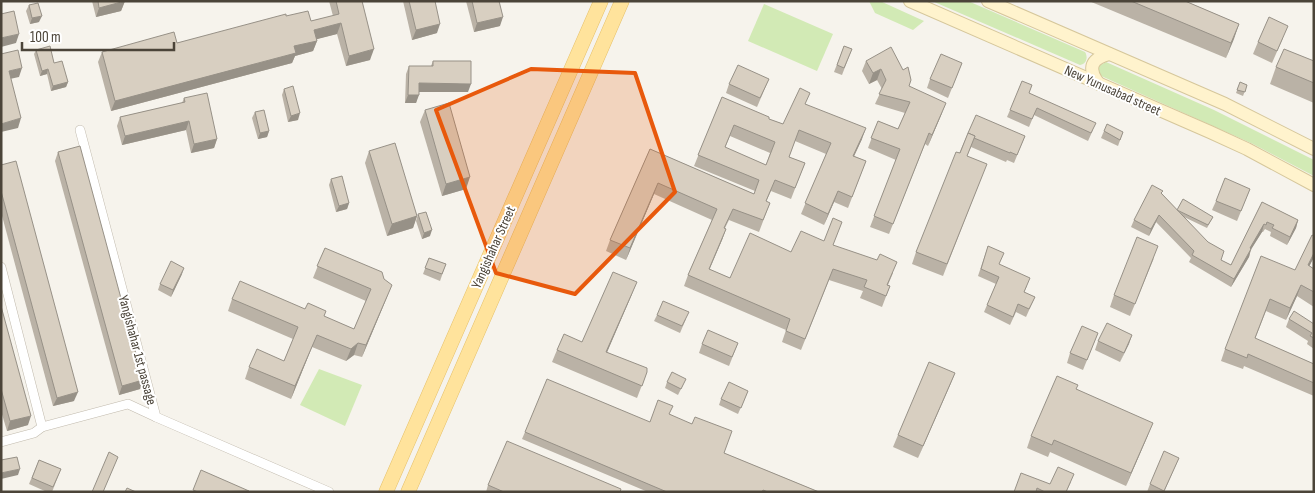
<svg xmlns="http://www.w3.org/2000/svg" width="1315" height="493" font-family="'Sofia Sans Condensed',sans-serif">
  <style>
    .green { fill: #d2eab5 }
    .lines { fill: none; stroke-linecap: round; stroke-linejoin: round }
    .minor-casing { stroke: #c2bbae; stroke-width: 10 }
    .secondary-casing { stroke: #d6c79b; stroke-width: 14 }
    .primary-casing { stroke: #e6c16a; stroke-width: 15 }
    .minor { stroke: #fff; stroke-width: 9 }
    .secondary { stroke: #fff3cd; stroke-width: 12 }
    .primary { stroke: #ffe39c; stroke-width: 14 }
    .wall { fill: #bab2a6; fill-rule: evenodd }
    .shaded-wall { fill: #979187 }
    .building { fill: #d8cfc1; stroke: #979187; fill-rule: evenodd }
    .marked { fill: #e8590c; fill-opacity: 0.2; stroke: #e8590c; stroke-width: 4; stroke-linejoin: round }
    .labels { text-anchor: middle; stroke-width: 4; stroke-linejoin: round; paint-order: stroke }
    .street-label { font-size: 14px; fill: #4b4439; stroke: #fff }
  </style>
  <rect width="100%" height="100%" fill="#f6f3ec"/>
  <g class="green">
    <path d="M 869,1 L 880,1 L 924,21 L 913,30 L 875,13 Z"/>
    <path d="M 932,1 L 968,1 L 1085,52 C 1088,57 1087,64 1080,65 Z"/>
    <path d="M 764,4 L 833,34 L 817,71 L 748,41 Z"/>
    <path d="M 1106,62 L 1214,110 L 1314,160 L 1314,176 L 1253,144 L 1099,75 L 1099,66 Z"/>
    <path d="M 319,369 L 362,385 L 345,426 L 300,405 Z"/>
  </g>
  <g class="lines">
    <defs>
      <g id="minor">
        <path d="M 80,130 L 156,417 L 329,492"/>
        <path d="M 1,267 L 42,427"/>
        <path d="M 1,442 L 34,433 L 42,427 L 128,404 L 156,417"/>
      </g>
      <g id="secondary">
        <path d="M 910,1 L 1210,132 L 1247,149 L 1314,185"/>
        <path d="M 988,1 L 1225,104 L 1314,149"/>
        <path d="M 1099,84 C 1087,68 1091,59 1109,54"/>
      </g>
      <g id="primary">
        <path d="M 386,492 L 601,1"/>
        <path d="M 408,492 L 622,1"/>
      </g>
    </defs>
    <use href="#minor" class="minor-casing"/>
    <use href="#secondary" class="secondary-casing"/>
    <use href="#primary" class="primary-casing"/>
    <use href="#minor" class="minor"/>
    <use href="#secondary" class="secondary"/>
    <use href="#primary" class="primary"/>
  </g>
  <g class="wall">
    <path d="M 92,1 L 125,1 L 121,11 L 96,17 Z"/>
    <path d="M 329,1 L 362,1 L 370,60 L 346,66 L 337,34 L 316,39 L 317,41 L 313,51 L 295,56 L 292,63 L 111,111 L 98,62 L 102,52 L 177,43 L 286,16 L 311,21 L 333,16 Z"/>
    <path d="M 403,1 L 435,1 L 437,33 L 412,40 Z"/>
    <path d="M 466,1 L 499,1 L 500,26 L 474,32 Z"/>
    <path d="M 1089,1 L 1185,1 L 1239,24 L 1226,58 Z"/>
    <path d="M 29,5 L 39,22 L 30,24 L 26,11 Z"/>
    <path d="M 1283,38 L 1272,63 L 1253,54 L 1258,42 Z"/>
    <path d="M 844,46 L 852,49 L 842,75 L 834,72 Z"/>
    <path d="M 36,50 L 68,82 L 66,87 L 51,91 L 47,74 L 40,76 L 34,54 Z"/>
    <path d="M 433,61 L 468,92 L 419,92 L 416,103 L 405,103 L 406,74 L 409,66 L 431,66 Z"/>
    <path d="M 866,61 L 909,86 L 942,113 L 928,146 L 925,144 L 889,234 L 870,227 L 896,160 L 868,148 L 878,121 L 898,129 L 905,113 L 875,104 L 882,89 L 877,80 L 869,84 L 862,71 Z"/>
    <path d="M 1314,61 L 1314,103 L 1270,84 L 1276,67 Z"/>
    <path d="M 962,63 L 948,98 L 927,88 L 930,79 Z"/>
    <path d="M 769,79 L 757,107 L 726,93 L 729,84 Z"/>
    <path d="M 1240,82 L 1247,85 L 1243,96 L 1236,93 Z"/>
    <path d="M 284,89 L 298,120 L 288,122 L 282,95 Z"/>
    <path d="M 1029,93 L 1093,130 L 1088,141 L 1034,115 L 1029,127 L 1007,117 L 1010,110 Z"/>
    <path d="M 722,97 L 769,119 L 783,124 L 806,104 L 862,139 L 854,156 L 866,161 L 848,208 L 834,202 L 824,225 L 801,214 L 826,154 L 795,141 L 789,157 L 805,163 L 791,199 L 771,191 L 766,202 L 770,203 L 759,232 L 729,220 L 725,228 L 726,229 L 722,240 L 709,269 L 730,278 L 791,252 L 833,245 L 893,273 L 888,285 L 890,286 L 882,307 L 860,298 L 863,291 L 829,280 L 801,350 L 782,342 L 786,330 L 684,286 L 688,275 L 712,220 L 654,194 L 626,260 L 606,251 L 610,240 L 650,149 L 754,194 L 755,191 L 694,166 ZM 730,136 L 770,153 L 766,165 L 725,148 Z"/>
    <path d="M 184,98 L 217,139 L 214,148 L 191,153 L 186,130 L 122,145 L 117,126 L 120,117 L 182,103 Z"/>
    <path d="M 425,110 L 466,189 L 442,196 L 420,122 Z"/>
    <path d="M 255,112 L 269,131 L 267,137 L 258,139 L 252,118 Z"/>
    <path d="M 1104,131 L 1123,132 L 1118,146 L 1101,138 Z"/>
    <path d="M 968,133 L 1025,136 L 1014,163 L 1007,160 L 1006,162 L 971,147 L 967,156 L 982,176 L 943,276 L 912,264 L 916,252 Z"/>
    <path d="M 369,151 L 417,216 L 413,228 L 387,236 L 365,163 Z"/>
    <path d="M 58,152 L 143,380 L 140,389 L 119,395 L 55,161 Z"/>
    <path d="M 1,165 L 74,401 L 53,406 L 1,212 Z"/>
    <path d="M 331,179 L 349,203 L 347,209 L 336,212 L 329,185 Z"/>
    <path d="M 1250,189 L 1237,221 L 1212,210 L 1216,201 Z"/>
    <path d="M 1162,194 L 1177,210 L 1213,217 L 1207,228 L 1184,217 L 1221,260 L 1231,265 L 1262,202 L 1298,220 L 1296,228 L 1287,245 L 1270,236 L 1271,232 L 1265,229 L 1263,232 L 1262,232 L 1251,249 L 1249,257 L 1231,287 L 1189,262 L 1191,258 L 1156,222 L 1149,236 L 1131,227 L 1134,220 Z"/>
    <path d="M 418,214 L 430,236 L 422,239 L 416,221 Z"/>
    <path d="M 1314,236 L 1314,257 L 1309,266 L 1314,269 L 1314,307 L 1297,296 L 1286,320 L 1266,311 L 1255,339 L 1314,364 L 1314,396 L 1244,366 L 1243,369 L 1221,361 L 1225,349 L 1295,270 Z"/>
    <path d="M 988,246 L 999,264 L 1027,286 L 1024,292 L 1035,297 L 1026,317 L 1016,312 L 1010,325 L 984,312 L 996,284 L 978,276 Z"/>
    <path d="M 325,248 L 387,297 L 362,357 L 354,355 L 346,361 L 312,347 L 291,399 L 245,379 L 249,367 L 284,361 L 293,339 L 228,311 L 232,299 L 305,309 L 354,329 L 366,301 L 313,278 Z"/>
    <path d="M 429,258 L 446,264 L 440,281 L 423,274 Z"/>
    <path d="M 1154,258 L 1130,316 L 1110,307 L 1114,295 Z"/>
    <path d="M 182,274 L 171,297 L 158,290 L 160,284 Z"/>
    <path d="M 632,294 L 607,352 L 647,372 L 637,398 L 552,362 L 557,350 L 582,342 Z"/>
    <path d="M 1,306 L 28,425 L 7,431 L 1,411 Z"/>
    <path d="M 657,315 L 686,319 L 680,333 L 654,321 Z"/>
    <path d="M 1289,319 L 1314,324 L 1314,349 L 1307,344 L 1308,341 L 1286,327 Z"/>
    <path d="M 1098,333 L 1083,370 L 1067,363 L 1070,353 Z"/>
    <path d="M 1132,335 L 1120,362 L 1095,350 L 1098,341 Z"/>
    <path d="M 738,343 L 729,366 L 699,353 L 702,344 Z"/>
    <path d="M 955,373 L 950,385 L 918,458 L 893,447 L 898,435 Z"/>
    <path d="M 667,382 L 683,385 L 678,395 L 665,388 Z"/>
    <path d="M 1077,389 L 1148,435 L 1126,486 L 1050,452 L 1048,457 L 1027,448 L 1031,436 Z"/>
    <path d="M 748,391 L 738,414 L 719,405 L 721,399 Z"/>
    <path d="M 670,414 L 724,453 L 819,492 L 648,492 L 522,439 L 525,432 L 650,422 Z"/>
    <path d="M 1179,458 L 1164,492 L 1147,492 L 1150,484 Z"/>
    <path d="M 39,460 L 61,469 L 52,492 L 47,492 L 29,484 Z"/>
    <path d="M 1071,482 L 1066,492 L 1014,492 L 1050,484 Z"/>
    <path d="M 488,485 L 620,492 L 486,492 Z"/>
  </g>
  <g class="shaded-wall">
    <path d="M 125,1 L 121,11 L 96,17 L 99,8 Z"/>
    <path d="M 42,16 L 39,22 L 30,24 L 32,18 Z"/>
    <path d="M 503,17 L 500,26 L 474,32 L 477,23 Z"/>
    <path d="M 341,23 L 337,34 L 310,41 L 314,30 Z"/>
    <path d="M 440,24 L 437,33 L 412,40 L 416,30 Z"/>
    <path d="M 1239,24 L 1234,39 L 1226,58 L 1231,43 Z"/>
    <path d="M 19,34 L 16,43 L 1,47 L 1,38 Z"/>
    <path d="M 317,41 L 313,51 L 295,56 L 292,63 L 111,111 L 115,101 L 294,46 Z"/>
    <path d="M 374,49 L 370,60 L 346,66 L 349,56 Z"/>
    <path d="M 22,68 L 19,77 L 5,80 L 9,71 Z"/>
    <path d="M 48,69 L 47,74 L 40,76 L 42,71 Z"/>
    <path d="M 881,69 L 877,80 L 869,84 L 873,73 Z"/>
    <path d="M 68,82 L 66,87 L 51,91 L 53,86 Z"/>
    <path d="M 419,83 L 471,84 L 468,92 L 416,92 Z"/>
    <path d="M 408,95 L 419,95 L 416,103 L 405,103 Z"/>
    <path d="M 946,103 L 942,113 L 928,146 L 932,135 Z"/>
    <path d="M 300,113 L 298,120 L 288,122 L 291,116 Z"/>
    <path d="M 21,118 L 18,128 L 1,132 L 1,124 Z"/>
    <path d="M 189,121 L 186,130 L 122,145 L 125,136 Z"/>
    <path d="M 866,128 L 862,139 L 849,167 L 853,156 Z"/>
    <path d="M 269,131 L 267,137 L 258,139 L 260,133 Z"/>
    <path d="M 217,139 L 214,148 L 191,153 L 194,144 Z"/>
    <path d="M 470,177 L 466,189 L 442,196 L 446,184 Z"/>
    <path d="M 658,183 L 654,194 L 626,260 L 630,248 Z"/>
    <path d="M 838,191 L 834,202 L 824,225 L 828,214 Z"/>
    <path d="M 349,203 L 347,209 L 336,212 L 339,206 Z"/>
    <path d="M 1159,215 L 1156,222 L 1149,236 L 1151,229 Z"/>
    <path d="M 417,216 L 413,228 L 387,236 L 392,224 Z"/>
    <path d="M 1298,220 L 1296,228 L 1287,245 L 1290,237 Z"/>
    <path d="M 1264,224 L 1262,232 L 1247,256 L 1250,248 Z"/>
    <path d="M 726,229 L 722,240 L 705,280 L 709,269 Z"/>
    <path d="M 432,230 L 430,236 L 422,239 L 424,233 Z"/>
    <path d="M 1251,249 L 1249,257 L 1231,287 L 1234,279 Z"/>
    <path d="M 1314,253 L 1314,257 L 1304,277 L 1308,265 Z"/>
    <path d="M 184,268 L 182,274 L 171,297 L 173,290 Z"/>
    <path d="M 637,282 L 632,294 L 602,364 L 606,352 Z"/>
    <path d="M 392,285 L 362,357 L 366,345 Z"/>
    <path d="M 1301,285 L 1297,296 L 1286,320 L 1290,308 Z"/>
    <path d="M 317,335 L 312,347 L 291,399 L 295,386 Z"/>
    <path d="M 1132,335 L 1129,344 L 1120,362 Z"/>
    <path d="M 358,343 L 354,355 L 346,361 L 351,349 Z"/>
    <path d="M 955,373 L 950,385 L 918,458 L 923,446 Z"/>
    <path d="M 143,380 L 140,389 L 119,395 L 122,386 Z"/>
    <path d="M 78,392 L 74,401 L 53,406 L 57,398 Z"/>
    <path d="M 31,416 L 28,425 L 7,431 L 10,421 Z"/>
    <path d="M 1153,423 L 1148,435 L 1126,486 L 1131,473 Z"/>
    <path d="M 20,469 L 18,475 L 1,479 L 1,473 Z"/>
  </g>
  <g class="building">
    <path d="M 98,1 L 125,1 L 99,8 Z"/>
    <path d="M 336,1 L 362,1 L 374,49 L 349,56 L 341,23 L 314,30 L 317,41 L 294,46 L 296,53 L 115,101 L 102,52 L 174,32 L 177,43 L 286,14 L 286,16 L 308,11 L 311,21 L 339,14 Z"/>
    <path d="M 409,1 L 435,1 L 440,24 L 416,30 Z"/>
    <path d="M 472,1 L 499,1 L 503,17 L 477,23 Z"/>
    <path d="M 1131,1 L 1185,1 L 1239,24 L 1231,43 Z"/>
    <path d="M 38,3 L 42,16 L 32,18 L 29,5 Z"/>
    <path d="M 14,11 L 19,34 L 1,38 L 1,14 Z"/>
    <path d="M 1269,17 L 1288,26 L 1277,51 L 1258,42 Z"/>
    <path d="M 50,46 L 54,63 L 62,61 L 68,82 L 53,86 L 48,69 L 42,71 L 36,50 Z"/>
    <path d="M 844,46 L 852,49 L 844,68 L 837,65 Z"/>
    <path d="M 891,47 L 903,70 L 908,67 L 911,80 L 909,86 L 946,103 L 932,135 L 929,133 L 893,224 L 874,216 L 900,149 L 871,138 L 878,121 L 898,129 L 910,102 L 879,94 L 886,80 L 881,69 L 873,73 L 866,61 Z"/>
    <path d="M 1284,49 L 1314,61 L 1314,83 L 1276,67 Z"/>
    <path d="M 18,50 L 22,68 L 9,71 L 21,118 L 1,124 L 1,54 Z"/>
    <path d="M 941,54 L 962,63 L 952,88 L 930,79 Z"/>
    <path d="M 433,61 L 471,61 L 471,84 L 419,83 L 419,95 L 408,95 L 409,66 L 433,66 Z"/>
    <path d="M 738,65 L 769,79 L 760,98 L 729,84 Z"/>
    <path d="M 1022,81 L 1032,85 L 1029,93 L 1096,123 L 1091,133 L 1037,108 L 1032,119 L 1010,110 Z"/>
    <path d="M 1240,82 L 1247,85 L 1245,92 L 1237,90 Z"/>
    <path d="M 293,86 L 300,113 L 291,116 L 284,89 Z"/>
    <path d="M 800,88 L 810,93 L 805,104 L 866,128 L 853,156 L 866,161 L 852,197 L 838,191 L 828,214 L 805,203 L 831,143 L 799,130 L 789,157 L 805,163 L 795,188 L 775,180 L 766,201 L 770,203 L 763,220 L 733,209 L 724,228 L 726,229 L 709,269 L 730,278 L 750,233 L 791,252 L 801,231 L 824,241 L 833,218 L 842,222 L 833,245 L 877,260 L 880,254 L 897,262 L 887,285 L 890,286 L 886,296 L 864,287 L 867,280 L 833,269 L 805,339 L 786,331 L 790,319 L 688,275 L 717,209 L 658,183 L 630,248 L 610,240 L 650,149 L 754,194 L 759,180 L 698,155 L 722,97 L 769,117 L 769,119 L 783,124 ZM 734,125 L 775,142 L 766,165 L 725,147 Z"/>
    <path d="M 207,93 L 217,139 L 194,144 L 189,121 L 125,136 L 120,117 L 185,102 L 184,98 Z"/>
    <path d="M 449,103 L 470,177 L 446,184 L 425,110 Z"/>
    <path d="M 264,110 L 269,131 L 260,133 L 255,112 Z"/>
    <path d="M 976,115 L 1025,136 L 1017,155 L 1010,152 L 1010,153 L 974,138 L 975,136 L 968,133 Z"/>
    <path d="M 1107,124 L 1123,132 L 1120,140 L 1104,131 Z"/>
    <path d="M 968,133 L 975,136 L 967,156 L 987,164 L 947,264 L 916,252 L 956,152 L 960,153 Z"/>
    <path d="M 395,143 L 417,216 L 392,224 L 369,151 Z"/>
    <path d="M 80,146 L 143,380 L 122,386 L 58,152 Z"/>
    <path d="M 16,161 L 78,392 L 57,398 L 1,191 L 1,165 Z"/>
    <path d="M 342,176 L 349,203 L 339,206 L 331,179 Z"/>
    <path d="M 1225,178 L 1250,189 L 1241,211 L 1216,201 Z"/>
    <path d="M 1152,185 L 1163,191 L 1161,193 L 1208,242 L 1224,251 L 1221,260 L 1231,265 L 1262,202 L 1298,220 L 1290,237 L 1272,228 L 1274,225 L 1267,222 L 1266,225 L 1264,224 L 1250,248 L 1251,249 L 1234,279 L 1192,255 L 1194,251 L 1159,215 L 1151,229 L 1134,220 Z"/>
    <path d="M 1183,199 L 1213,217 L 1208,225 L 1177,210 Z"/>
    <path d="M 426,212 L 432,230 L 424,233 L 418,214 Z"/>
    <path d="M 1312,235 L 1314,236 L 1314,253 L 1308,265 L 1314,269 L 1314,292 L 1301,285 L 1290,308 L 1270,299 L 1255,338 L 1314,364 L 1314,383 L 1248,354 L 1247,358 L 1225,349 L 1261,256 L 1295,270 Z"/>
    <path d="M 1137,237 L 1158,246 L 1135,304 L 1114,295 Z"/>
    <path d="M 988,246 L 1004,253 L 999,264 L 1030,278 L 1024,292 L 1035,297 L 1029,309 L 1018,304 L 1013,317 L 987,305 L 999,277 L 981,269 Z"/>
    <path d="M 325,248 L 382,272 L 384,279 L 392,285 L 366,345 L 358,343 L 351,349 L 317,335 L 295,386 L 249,367 L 257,349 L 284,361 L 298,327 L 232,299 L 240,281 L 305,309 L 308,303 L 326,311 L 324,316 L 354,329 L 371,289 L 317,266 Z"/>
    <path d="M 429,258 L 446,264 L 442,274 L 425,268 Z"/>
    <path d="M 171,261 L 184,268 L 173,290 L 160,284 Z"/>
    <path d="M 613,272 L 637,282 L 606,352 L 647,368 L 647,372 L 642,386 L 557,350 L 564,334 L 582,342 Z"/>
    <path d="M 663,301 L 689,312 L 682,326 L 657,315 Z"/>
    <path d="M 1,306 L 31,416 L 10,421 L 1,389 Z"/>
    <path d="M 1294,311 L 1314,324 L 1314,338 L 1310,336 L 1312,333 L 1289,319 Z"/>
    <path d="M 1107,323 L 1132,335 L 1124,353 L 1098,341 Z"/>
    <path d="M 1082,326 L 1098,333 L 1087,360 L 1070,353 Z"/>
    <path d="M 708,330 L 738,343 L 732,357 L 702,344 Z"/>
    <path d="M 929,362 L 955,373 L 923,446 L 898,435 Z"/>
    <path d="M 672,372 L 686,379 L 681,389 L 667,382 Z"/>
    <path d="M 1057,376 L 1078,385 L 1076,389 L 1153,423 L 1131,473 L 1054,440 L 1052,445 L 1031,436 Z"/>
    <path d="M 547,379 L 650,422 L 658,400 L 673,406 L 669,414 L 692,424 L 695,417 L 732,431 L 724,453 L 819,492 L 768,492 L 763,490 L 762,492 L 667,492 L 525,432 Z"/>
    <path d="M 729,382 L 748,391 L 741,408 L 721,399 Z"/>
    <path d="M 507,441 L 621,489 L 620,492 L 504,492 L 488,485 Z"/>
    <path d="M 1164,451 L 1179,458 L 1164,491 L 1150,484 Z"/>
    <path d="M 109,452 L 118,457 L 103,492 L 92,492 Z"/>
    <path d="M 17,457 L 20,469 L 1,473 L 1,460 Z"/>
    <path d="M 39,460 L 61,469 L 53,487 L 32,478 Z"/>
    <path d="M 1058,467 L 1074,474 L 1066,492 L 1045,492 L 1037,488 L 1036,492 L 1014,492 L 1021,473 L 1050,484 Z"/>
    <path d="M 201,470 L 249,491 L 198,492 L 193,490 Z"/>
    <path d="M 127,488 L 136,492 L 125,492 Z"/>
  </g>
  <path class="marked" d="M 531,69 L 635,73 L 675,192 L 575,294 L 496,273 L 436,110 Z"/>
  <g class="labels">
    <g class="street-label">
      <text transform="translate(1113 90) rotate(24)" y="5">New Yunusabad street</text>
      <text transform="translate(493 247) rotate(-66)" y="5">Yangishahar Street</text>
      <text transform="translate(138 350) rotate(75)" y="5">Yangishahar 1st passage</text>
    </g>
  </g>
  <rect width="1315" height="493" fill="none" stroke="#4b4439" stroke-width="5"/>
  <path d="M22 42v8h152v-8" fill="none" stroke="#4b4439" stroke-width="2.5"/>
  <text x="30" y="42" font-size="15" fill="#4b4439" stroke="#ffffff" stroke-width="4" paint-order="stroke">100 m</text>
</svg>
